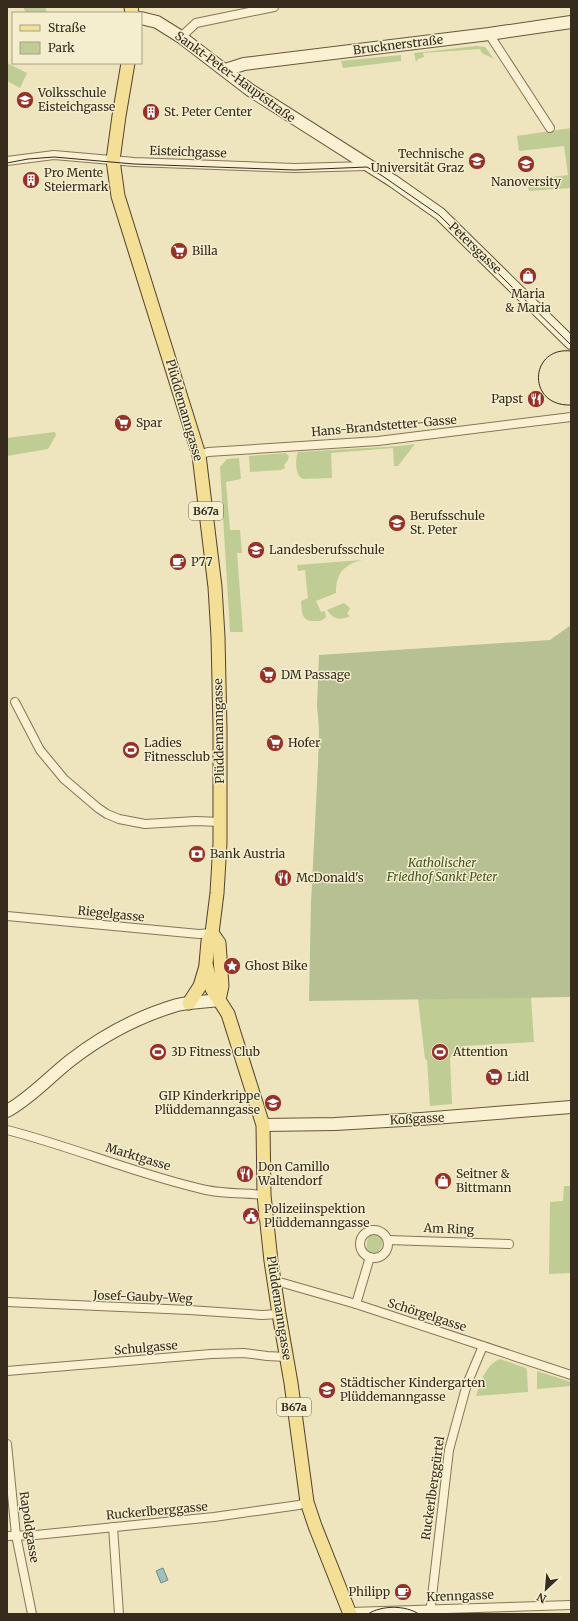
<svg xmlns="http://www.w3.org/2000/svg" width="578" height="1621" font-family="Merriweather,serif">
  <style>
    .green { fill: #bfcc93 }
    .cemetery { fill: #b6c092 }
    .water { fill: #a2c0ba; stroke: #698d88 }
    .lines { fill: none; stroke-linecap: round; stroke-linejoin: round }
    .street-casing { stroke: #867557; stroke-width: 10 }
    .secondary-casing { stroke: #68563a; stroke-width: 14 }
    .primary-casing { stroke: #54422c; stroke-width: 15 }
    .street { stroke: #f9f1d1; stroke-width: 8 }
    .secondary { stroke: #f9f1d1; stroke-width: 12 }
    .primary { stroke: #f3df95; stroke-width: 13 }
    .tram { stroke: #362b1c; stroke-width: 1 }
    .labels { text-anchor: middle; stroke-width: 3; stroke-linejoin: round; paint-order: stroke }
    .shield { fill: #f5eece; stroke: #6f6651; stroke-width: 1 }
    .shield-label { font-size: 11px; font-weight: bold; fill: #362b1c }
    .street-label { font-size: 12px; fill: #362b1c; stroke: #f5eece }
    .poi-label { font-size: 12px; fill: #362b1c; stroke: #f5eece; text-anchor: start }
    .park-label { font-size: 12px; font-style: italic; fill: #415222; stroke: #f5eece }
  </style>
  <rect width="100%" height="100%" fill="#eee5be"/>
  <g class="green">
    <path d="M 23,7 L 45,7 L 47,13 L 26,13 Z"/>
    <path d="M 477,46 L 485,47 L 494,59 L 482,53 L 480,49 L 423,53 L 424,57 L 418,59 L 416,62 L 414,53 Z"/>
    <path d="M 401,55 L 401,61 L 343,68 L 341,61 Z"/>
    <path d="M 7,63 L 27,73 L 20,88 L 7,81 Z"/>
    <path d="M 571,128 L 571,188 L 529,191 L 527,180 L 568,175 L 564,146 L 519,151 L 517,136 Z"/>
    <path d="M 55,432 L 56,435 L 48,449 L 7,456 L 7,438 Z"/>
    <path d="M 415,444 L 398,466 L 394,466 L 393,448 L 331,453 L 332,478 L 303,479 C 295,476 295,459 298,452 L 400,446 Z"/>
    <path d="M 286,453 L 289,456 L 288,460 L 284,465 L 285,468 L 281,470 L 250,472 L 249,456 Z"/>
    <path d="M 239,458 L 241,479 L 226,482 L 230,530 L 240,530 L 242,553 L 237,553 L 243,632 L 230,632 L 220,467 L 227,459 Z"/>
    <path d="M 362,560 C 343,565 336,574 336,593 L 316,601 L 321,612 L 325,611 L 326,617 C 322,621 320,621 315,621 C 301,622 302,612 301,601 L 308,598 L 305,570 L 298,571 L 297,565 Z"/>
    <path d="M 344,603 L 350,608 L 347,614 L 350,616 C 340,621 333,619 327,610 Z"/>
    <path d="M 531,997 L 534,1042 L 464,1046 L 450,1058 L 452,1104 L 430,1106 L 427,1060 L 425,1059 L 418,999 Z"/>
    <path d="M 564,1186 L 571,1186 L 571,1273 L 549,1274 L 550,1202 L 563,1201 Z"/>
    <path d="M 376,1232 L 383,1237 C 384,1245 379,1255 370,1255 C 365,1250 366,1240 370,1234 Z"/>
    <path d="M 500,1359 L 526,1368 L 527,1371 L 528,1392 L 476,1396 C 480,1383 486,1364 500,1359 Z"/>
    <path d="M 537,1371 L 571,1382 L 571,1386 L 537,1389 Z"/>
  </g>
  <path class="cemetery" d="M 571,625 L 571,997 L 309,1001 L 311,903 L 318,764 L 319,729 L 317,706 L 319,655 L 550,640 Z"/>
  <path class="water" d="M 163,1568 L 168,1580 L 161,1583 L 156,1571 Z"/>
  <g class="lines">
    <defs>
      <g id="street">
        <path d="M 489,34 L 550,128"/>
        <path d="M 181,37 L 196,23 L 274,7"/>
        <path d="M 7,161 L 54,155 L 134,162 L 295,168 L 367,166"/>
        <path d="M 199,455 L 208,452 L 378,441 L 571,417"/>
        <path d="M 15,702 L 40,750 L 64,779 L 98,808 L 107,814 L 119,819 L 145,824 L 196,821 L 221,822"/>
        <path d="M 7,916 L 199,934 L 212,933"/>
        <path d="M 7,1130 C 74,1147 138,1175 206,1190 C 225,1194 245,1193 264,1195"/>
        <circle cx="374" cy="1244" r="14"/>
        <path d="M 388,1240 L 509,1244"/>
        <path d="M 274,1282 L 283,1283 L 356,1304 L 571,1375"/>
        <path d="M 7,1302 L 189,1310 L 262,1315 L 279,1314"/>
        <path d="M 356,1304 L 370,1257"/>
        <path d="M 7,1371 L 211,1354 L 244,1353 L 267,1356 L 286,1357"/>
        <path d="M 7,1444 L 16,1535 L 32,1614"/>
        <path d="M 113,1527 L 119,1614"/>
        <path d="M 7,1536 L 36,1535 L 214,1517 L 299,1505 L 307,1502"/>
        <path d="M 350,1612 L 571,1605"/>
        <path d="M 430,1614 L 449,1450 L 467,1384 L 483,1346"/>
      </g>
      <g id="secondary">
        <path d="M 141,18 L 157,22 L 181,37 L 250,90 L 393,181 L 440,214 L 571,343"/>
        <path d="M 225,70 L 244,64 L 489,34 L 571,22"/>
        <path d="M 7,1111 C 32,1097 49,1077 71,1060 C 102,1036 140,1016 177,1005 C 190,1002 205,1002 219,1000"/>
        <path d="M 263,1125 L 335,1124 L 421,1119 L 571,1107"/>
      </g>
      <g id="primary">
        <path d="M 131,7 L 132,13"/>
        <path d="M 128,63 L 119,116 L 113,160 L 118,196 L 199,455 L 215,587 L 218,637 L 220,729 L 220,843 L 217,893 L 212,933 L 208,941 L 206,964 L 212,989 L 228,1014 L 263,1125 L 264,1195 L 271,1261 L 279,1314 L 291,1383 L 307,1502 L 315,1526 L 350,1614"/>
        <path d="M 212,933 L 219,943 L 222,986 L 219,1000"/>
        <path d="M 189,1003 L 200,986 L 206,966"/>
      </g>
    </defs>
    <use href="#street" class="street-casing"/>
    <use href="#secondary" class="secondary-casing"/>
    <use href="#primary" class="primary-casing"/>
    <use href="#street" class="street"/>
    <use href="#secondary" class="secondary"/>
    <use href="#primary" class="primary"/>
    <g class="tram">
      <path d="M 7,163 L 28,159 L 54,157 L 134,164 L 295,170 L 367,167 L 381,175 L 439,215 L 571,345"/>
      <path d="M 571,351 C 529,346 526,407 571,405"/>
      <path d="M 368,1614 C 382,1605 405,1605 419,1614"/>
    </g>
  </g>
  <defs>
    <symbol id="school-disc" viewBox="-11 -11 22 22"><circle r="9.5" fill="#963127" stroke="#f5eece"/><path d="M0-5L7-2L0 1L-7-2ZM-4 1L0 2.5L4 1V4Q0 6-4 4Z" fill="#fff"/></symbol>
    <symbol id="building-disc" viewBox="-11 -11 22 22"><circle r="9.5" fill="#963127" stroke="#f5eece"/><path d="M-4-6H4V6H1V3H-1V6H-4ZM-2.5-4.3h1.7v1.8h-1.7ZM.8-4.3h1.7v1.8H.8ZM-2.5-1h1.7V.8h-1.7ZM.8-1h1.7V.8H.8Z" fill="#fff"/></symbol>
    <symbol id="university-disc" viewBox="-11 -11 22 22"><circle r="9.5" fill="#963127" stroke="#f5eece"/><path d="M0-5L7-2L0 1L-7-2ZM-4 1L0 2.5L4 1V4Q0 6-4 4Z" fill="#fff"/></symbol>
    <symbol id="supermarket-disc" viewBox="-11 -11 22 22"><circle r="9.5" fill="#963127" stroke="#f5eece"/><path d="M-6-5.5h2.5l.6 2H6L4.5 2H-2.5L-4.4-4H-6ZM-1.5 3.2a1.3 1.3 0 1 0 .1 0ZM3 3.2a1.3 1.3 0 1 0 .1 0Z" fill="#fff"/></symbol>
    <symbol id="shop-disc" viewBox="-11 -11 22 22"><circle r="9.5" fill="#963127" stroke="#f5eece"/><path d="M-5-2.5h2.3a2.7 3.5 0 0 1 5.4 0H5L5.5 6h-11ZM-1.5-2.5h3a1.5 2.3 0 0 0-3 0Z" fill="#fff"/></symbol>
    <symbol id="restaurant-disc" viewBox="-11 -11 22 22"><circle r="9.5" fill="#963127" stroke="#f5eece"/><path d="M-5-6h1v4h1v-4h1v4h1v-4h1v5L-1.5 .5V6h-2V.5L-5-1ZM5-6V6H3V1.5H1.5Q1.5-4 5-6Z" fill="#fff"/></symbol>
    <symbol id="cafe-disc" viewBox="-11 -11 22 22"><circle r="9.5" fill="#963127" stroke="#f5eece"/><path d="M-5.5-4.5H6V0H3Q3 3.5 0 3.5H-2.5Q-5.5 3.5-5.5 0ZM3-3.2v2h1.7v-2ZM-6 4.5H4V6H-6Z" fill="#fff"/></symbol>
    <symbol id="stadium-disc" viewBox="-11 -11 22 22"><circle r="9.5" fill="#963127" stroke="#f5eece"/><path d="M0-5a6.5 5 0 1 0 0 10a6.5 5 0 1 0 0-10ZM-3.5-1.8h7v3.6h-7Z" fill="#fff"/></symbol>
    <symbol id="bank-disc" viewBox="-11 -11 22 22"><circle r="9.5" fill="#963127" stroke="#f5eece"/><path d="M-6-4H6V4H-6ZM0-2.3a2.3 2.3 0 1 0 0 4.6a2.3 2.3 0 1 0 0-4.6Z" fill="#fff"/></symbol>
    <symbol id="sight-disc" viewBox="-11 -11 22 22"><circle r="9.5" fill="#963127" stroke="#f5eece"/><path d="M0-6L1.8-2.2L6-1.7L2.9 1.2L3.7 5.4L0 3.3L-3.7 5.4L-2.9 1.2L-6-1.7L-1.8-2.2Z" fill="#fff"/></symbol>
    <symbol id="civic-disc" viewBox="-11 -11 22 22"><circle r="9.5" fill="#963127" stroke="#f5eece"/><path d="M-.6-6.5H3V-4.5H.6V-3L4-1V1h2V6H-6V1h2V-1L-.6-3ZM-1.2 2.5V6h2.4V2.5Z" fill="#fff"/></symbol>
  </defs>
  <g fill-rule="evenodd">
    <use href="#school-disc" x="15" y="90" width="20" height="20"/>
    <use href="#building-disc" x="141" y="102" width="20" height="20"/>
    <use href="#university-disc" x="467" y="151" width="20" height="20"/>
    <use href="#school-disc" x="516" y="154" width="20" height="20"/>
    <use href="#building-disc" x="21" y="170" width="20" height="20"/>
    <use href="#supermarket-disc" x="169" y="241" width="20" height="20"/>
    <use href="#shop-disc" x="518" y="266" width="20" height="20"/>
    <use href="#restaurant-disc" x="526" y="389" width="20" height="20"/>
    <use href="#supermarket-disc" x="113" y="413" width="20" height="20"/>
    <use href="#school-disc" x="387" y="513" width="20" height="20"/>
    <use href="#school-disc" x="246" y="540" width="20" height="20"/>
    <use href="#cafe-disc" x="168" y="552" width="20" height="20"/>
    <use href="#supermarket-disc" x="258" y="665" width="20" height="20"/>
    <use href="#supermarket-disc" x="265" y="733" width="20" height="20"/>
    <use href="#stadium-disc" x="121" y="740" width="20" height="20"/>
    <use href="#bank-disc" x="187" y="844" width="20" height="20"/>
    <use href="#restaurant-disc" x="273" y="868" width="20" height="20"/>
    <use href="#sight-disc" x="222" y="956" width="20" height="20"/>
    <use href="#stadium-disc" x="148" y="1042" width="20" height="20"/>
    <use href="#stadium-disc" x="430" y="1042" width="20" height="20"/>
    <use href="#supermarket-disc" x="484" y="1067" width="20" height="20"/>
    <use href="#school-disc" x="263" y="1093" width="20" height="20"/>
    <use href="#restaurant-disc" x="235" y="1164" width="20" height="20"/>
    <use href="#shop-disc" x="433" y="1171" width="20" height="20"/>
    <use href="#civic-disc" x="241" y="1206" width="20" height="20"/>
    <use href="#school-disc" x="317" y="1380" width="20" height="20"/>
    <use href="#cafe-disc" x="393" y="1582" width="20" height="20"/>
  </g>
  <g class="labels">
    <g class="shield">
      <rect x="189" y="502" width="34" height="18" rx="3"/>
      <rect x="277" y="1398" width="34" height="18" rx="3"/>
    </g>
    <g class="shield-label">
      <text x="206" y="515">B67a</text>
      <text x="294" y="1411">B67a</text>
    </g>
    <g class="street-label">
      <text transform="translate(398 45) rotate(-7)" y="4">Brucknerstraße</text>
      <text transform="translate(235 77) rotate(36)" y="4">Sankt-Peter-Hauptstraße</text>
      <text transform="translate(188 152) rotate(2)" y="4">Eisteichgasse</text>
      <text transform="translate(475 248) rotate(44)" y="4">Petersgasse</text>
      <text transform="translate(184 410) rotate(74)" y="4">Plüddemanngasse</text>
      <text transform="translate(384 426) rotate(-5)" y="4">Hans-Brandstetter-Gasse</text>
      <text transform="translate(219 731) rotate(-91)" y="4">Plüddemanngasse</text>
      <text transform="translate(111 914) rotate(6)" y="4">Riegelgasse</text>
      <text transform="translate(417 1119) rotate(-3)" y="4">Koßgasse</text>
      <text transform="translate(138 1157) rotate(17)" y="4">Marktgasse</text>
      <text transform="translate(449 1229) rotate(2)" y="4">Am Ring</text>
      <text transform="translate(143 1297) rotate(2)" y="4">Josef-Gauby-Weg</text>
      <text transform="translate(279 1308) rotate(81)" y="4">Plüddemanngasse</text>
      <text transform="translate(427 1315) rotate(18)" y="4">Schörgelgasse</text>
      <text transform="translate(146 1348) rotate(-5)" y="4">Schulgasse</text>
      <text transform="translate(433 1488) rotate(-82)" y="4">Ruckerlberggürtel</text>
      <text transform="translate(157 1511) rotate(-5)" y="4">Ruckerlberggasse</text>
      <text transform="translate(29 1527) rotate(81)" y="4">Rapoldgasse</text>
      <text transform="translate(460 1596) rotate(-2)" y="4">Krenngasse</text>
    </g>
    <g class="poi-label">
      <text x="38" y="97">Volksschule<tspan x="38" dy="14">Eisteichgasse</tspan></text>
      <text x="164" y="116">St. Peter Center</text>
      <text x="464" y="158" text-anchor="end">Technische<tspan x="464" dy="14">Universität Graz</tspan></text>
      <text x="44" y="177">Pro Mente<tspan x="44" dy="14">Steiermark</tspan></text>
      <text x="526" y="186" text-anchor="middle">Nanoversity</text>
      <text x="192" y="255">Billa</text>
      <text x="528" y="298" text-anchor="middle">Maria<tspan x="528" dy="14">&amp; Maria</tspan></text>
      <text x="523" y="403" text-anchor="end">Papst</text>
      <text x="136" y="427">Spar</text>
      <text x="410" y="520">Berufsschule<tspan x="410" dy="14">St. Peter</tspan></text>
      <text x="269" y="554">Landesberufsschule</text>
      <text x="191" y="566">P77</text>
      <text x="281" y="679">DM Passage</text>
      <text x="144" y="747">Ladies<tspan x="144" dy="14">Fitnessclub</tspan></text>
      <text x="288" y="747">Hofer</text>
      <text x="210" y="858">Bank Austria</text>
      <text x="296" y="882">McDonald's</text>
      <text x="245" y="970">Ghost Bike</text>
      <text x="171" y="1056">3D Fitness Club</text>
      <text x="453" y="1056">Attention</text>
      <text x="507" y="1081">Lidl</text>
      <text x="260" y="1100" text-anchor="end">GIP Kinderkrippe<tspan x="260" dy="14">Plüddemanngasse</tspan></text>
      <text x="258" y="1171">Don Camillo<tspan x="258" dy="14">Waltendorf</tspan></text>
      <text x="456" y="1178">Seitner &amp;<tspan x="456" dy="14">Bittmann</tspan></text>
      <text x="264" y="1213">Polizeiinspektion<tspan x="264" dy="14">Plüddemanngasse</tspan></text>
      <text x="340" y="1387">Städtischer Kindergarten<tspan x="340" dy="14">Plüddemanngasse</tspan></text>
      <text x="390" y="1596" text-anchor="end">Philipp</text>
    </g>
    <g class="park-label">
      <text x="442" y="867">Katholischer<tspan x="442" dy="14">Friedhof Sankt Peter</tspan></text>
    </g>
  </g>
  <rect width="578" height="1621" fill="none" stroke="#362b1c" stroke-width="16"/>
  <rect x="12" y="12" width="130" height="52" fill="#f5eece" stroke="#a9a087"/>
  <rect x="20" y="25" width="20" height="6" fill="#f3df95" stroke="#a9a087"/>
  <text x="48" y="32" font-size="12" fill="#362b1c">Straße</text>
  <rect x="20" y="42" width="20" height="12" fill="#bfcc93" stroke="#a9a087"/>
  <text x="48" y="52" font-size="12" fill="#362b1c">Park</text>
  <g transform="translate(546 1589) rotate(206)" stroke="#f5eece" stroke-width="3" paint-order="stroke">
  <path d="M0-3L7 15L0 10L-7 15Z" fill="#362b1c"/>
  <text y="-6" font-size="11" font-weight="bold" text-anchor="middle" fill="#362b1c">N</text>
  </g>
</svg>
